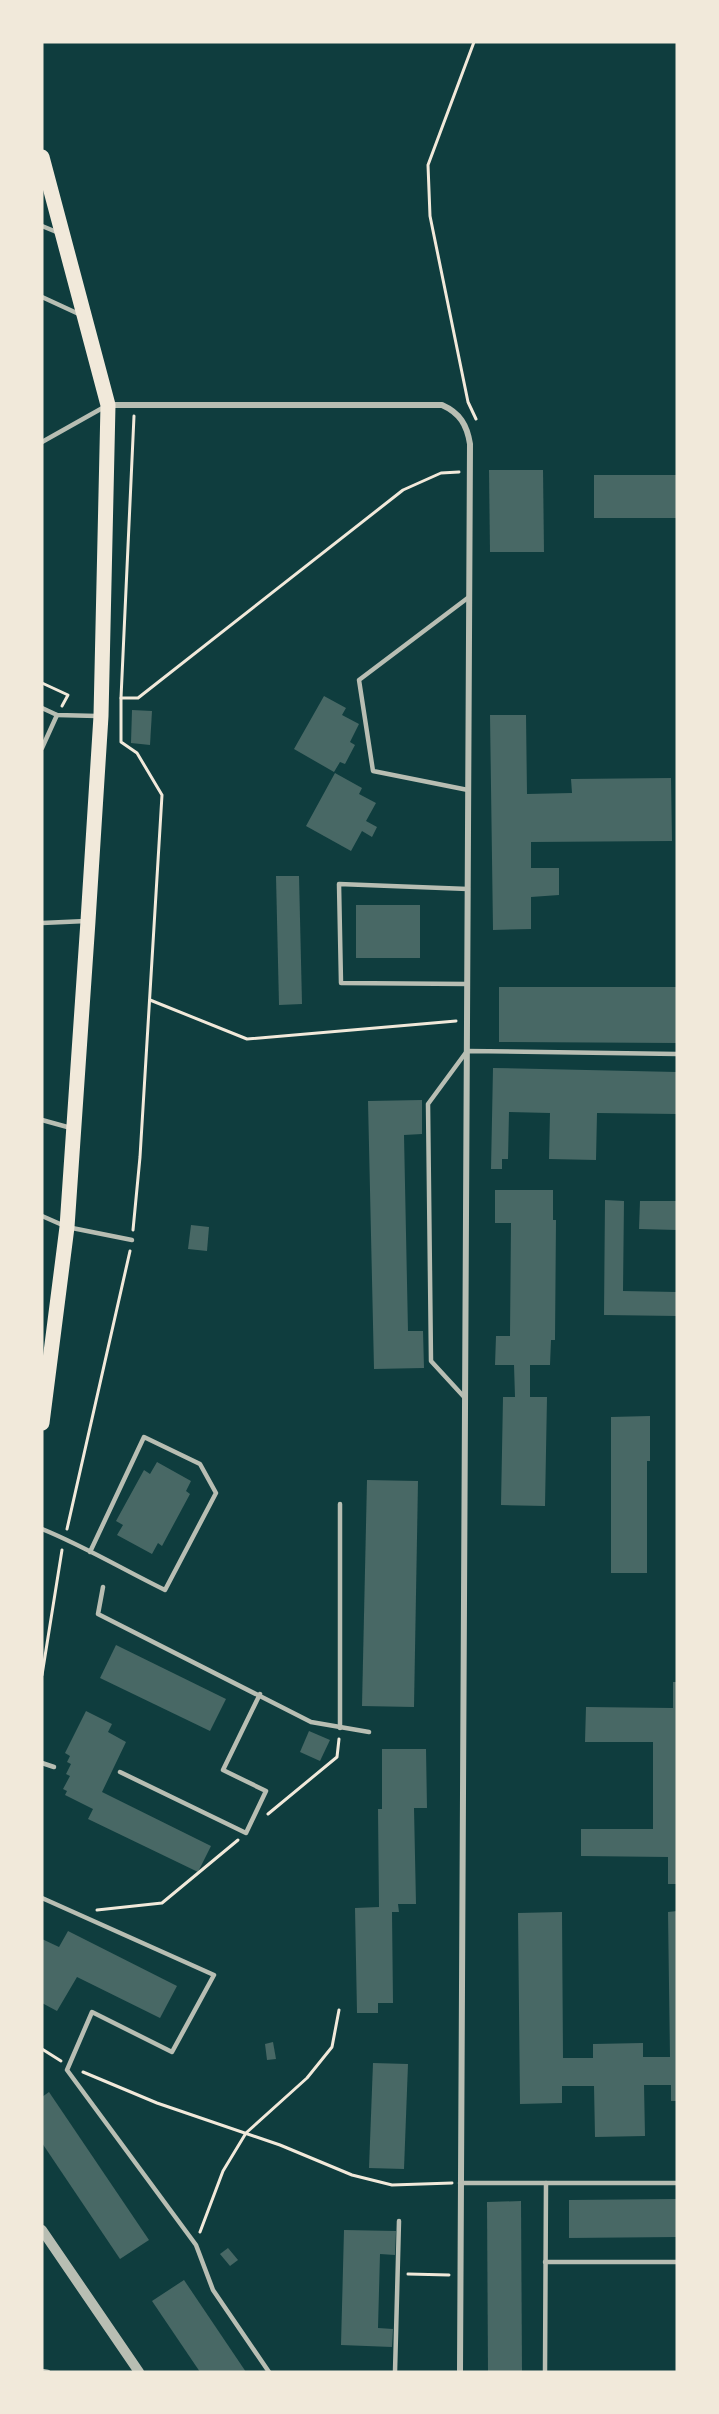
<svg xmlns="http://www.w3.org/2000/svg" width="719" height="2414" font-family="Roboto,sans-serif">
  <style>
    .building { fill: #486865 }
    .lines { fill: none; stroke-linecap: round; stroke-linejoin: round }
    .path { stroke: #f1e9da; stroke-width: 3 }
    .service { stroke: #b8beb3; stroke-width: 4.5 }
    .minor { stroke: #b8beb3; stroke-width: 6 }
    .tertiary { stroke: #b8beb3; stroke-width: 10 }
    .primary { stroke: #f1e9da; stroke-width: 15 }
  </style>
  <rect width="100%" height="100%" fill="#0f3d3e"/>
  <g class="building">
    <path d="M 489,470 L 543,470 L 544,552 L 490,552 Z"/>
    <rect x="594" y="475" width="83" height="43"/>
    <path d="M 324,696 L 346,708 L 342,715 L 359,724 L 350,742 L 355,745 L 345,764 L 340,762 L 334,772 L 294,749 Z"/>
    <path d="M 132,710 L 152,711 L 150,745 L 131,743 Z"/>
    <path d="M 490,715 L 526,715 L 527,794 L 572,793 L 571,779 L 671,778 L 672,841 L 531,842 L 531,868 L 559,868 L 559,895 L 531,897 L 531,929 L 493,930 Z"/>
    <path d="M 335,773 L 362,788 L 359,794 L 376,803 L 366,821 L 377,827 L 372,837 L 362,831 L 351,851 L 306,826 Z"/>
    <path d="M 276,876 L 299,876 L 302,1004 L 279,1005 Z"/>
    <rect x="356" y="905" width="64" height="53"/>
    <path d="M 499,987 L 677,987 L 677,1043 L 499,1042 Z"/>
    <path d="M 493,1068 L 677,1072 L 677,1114 L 597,1113 L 596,1160 L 549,1159 L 550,1113 L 509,1112 L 508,1159 L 502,1159 L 502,1169 L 491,1169 Z"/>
    <path d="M 422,1100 L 422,1134 L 404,1135 L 408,1331 L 423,1331 L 424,1368 L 374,1369 L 368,1101 Z"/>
    <path d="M 495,1190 L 553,1190 L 553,1220 L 556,1220 L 555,1340 L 551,1340 L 550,1365 L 530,1365 L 530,1397 L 547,1397 L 545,1506 L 501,1505 L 503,1397 L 515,1397 L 514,1365 L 495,1365 L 496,1336 L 510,1336 L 511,1223 L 495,1223 Z"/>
    <path d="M 605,1200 L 624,1201 L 623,1291 L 677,1292 L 677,1316 L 604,1315 Z"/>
    <path d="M 640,1201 L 677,1201 L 677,1230 L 639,1229 Z"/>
    <path d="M 191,1225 L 209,1227 L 207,1251 L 188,1249 Z"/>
    <path d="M 650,1416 L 650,1461 L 647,1461 L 647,1573 L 611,1573 L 611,1417 Z"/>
    <path d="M 157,1462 L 191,1481 L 186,1491 L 190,1494 L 162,1546 L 158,1543 L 152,1554 L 117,1535 L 123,1525 L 116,1521 L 144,1470 L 150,1474 Z"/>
    <path d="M 367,1480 L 418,1481 L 414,1707 L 362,1706 Z"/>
    <path d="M 116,1645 L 226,1699 L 210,1731 L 100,1678 Z"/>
    <path d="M 673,1682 L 677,1682 L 677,1884 L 668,1884 L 668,1857 L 581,1856 L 581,1829 L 653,1829 L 653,1742 L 585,1742 L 586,1707 L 673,1708 Z"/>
    <path d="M 86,1711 L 112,1724 L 108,1732 L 126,1742 L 102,1792 L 211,1846 L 198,1872 L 88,1819 L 93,1809 L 65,1795 L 67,1791 L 63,1789 L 70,1776 L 66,1774 L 71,1764 L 67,1762 L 70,1756 L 65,1753 Z"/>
    <path d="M 309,1731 L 330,1740 L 320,1761 L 300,1752 Z"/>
    <path d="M 382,1749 L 426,1749 L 427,1808 L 414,1808 L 416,1904 L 398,1904 L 399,1912 L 392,1912 L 393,2003 L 378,2003 L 378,2013 L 357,2013 L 355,1908 L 379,1907 L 378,1809 L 382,1809 Z"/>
    <path d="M 677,1911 L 677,2101 L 671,2101 L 671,2085 L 644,2085 L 645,2136 L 595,2137 L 594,2086 L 562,2086 L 562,2103 L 520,2104 L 518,1913 L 562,1912 L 563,2058 L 593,2058 L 593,2044 L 643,2043 L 643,2057 L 670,2057 L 668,1912 Z"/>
    <path d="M 68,1931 L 177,1986 L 160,2018 L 77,1977 L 57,2011 L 42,2003 L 42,1939 L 59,1947 Z"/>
    <path d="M 273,2042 L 276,2059 L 267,2060 L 265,2044 Z"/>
    <path d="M 373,2063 L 408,2064 L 404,2169 L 369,2168 Z"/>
    <path d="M 49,2092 L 149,2240 L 120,2259 L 42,2143 L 42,2097 Z"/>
    <path d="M 677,2199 L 677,2237 L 569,2238 L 569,2200 Z"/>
    <path d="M 521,2201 L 522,2372 L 488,2372 L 487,2202 Z"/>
    <path d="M 344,2230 L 396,2231 L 395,2255 L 380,2254 L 378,2328 L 393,2329 L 392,2347 L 341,2345 Z"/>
    <path d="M 228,2248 L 238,2260 L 230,2266 L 220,2254 Z"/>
    <path d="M 184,2280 L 246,2372 L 200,2372 L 152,2301 Z"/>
  </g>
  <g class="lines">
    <g class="path">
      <path d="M 474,42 L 428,165 L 430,216 L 468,402 L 476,419"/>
      <path d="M 42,683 L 68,695 L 62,706"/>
      <path d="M 121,698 L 138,698 L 403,490 L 441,473 L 459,472"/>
      <path d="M 150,1000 L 247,1039 L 456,1021"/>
      <path d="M 133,1230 L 140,1157 L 162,795 L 137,753 L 121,742 L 121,698 L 134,416"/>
      <path d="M 67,1529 L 130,1251"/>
      <path d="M 42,1675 L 62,1550"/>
      <path d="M 268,1814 L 337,1757 L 339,1739"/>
      <path d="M 97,1910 L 162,1903 L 238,1840"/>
      <path d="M 42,2049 L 61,2061"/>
      <path d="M 83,2072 L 157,2103 L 280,2145 L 352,2175 L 392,2185 L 452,2183"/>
      <path d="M 200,2232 L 223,2171 L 246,2133 L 307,2078 L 332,2047 L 339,2010"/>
      <path d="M 408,2274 L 449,2275"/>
    </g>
    <g class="service">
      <path d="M 42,226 L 59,233"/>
      <path d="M 42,297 L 81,315"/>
      <path d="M 42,442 L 106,406"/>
      <path d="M 42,708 L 57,715 L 97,716"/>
      <path d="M 42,748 L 57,715"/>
      <path d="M 468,790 L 373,771 L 359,680 L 469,597"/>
      <path d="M 42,923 L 86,921"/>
      <path d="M 467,984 L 341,983 L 339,884 L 468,889"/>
      <path d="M 42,1120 L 71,1128"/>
      <path d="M 42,1216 L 67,1227 L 132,1240"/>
      <path d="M 465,1398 L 431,1361 L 428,1104 L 467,1051 L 677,1054"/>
      <path d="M 42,1529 C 84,1546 124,1570 165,1590 L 216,1493 L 200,1464 L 144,1437 L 90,1552"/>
      <path d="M 103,1587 L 98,1614 L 311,1722 L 369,1732"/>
      <path d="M 340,1728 L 340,1504"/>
      <path d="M 42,1763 L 54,1767"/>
      <path d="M 120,1772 L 246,1833 L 266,1791 L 223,1770 L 260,1694"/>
      <path d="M 42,1898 L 214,1975 L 172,2052 L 92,2012 L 67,2070 L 196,2245 L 213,2290 L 269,2372"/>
      <path d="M 460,2183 L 677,2183"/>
      <path d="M 545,2262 L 677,2262"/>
      <path d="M 42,2371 L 48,2372"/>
      <path d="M 395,2372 L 399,2221"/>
      <path d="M 545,2372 L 546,2183"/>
    </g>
    <path class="minor" d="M 109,405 L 442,405 C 460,413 467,425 470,444 L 460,2372"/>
    <path class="tertiary" d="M 42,2230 L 139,2372"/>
    <path class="primary" d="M 42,157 L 108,405 L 101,716 L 88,921 L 67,1227 L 42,1423"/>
  </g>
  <rect width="719" height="2414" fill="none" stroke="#f1e9da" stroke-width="87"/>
</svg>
